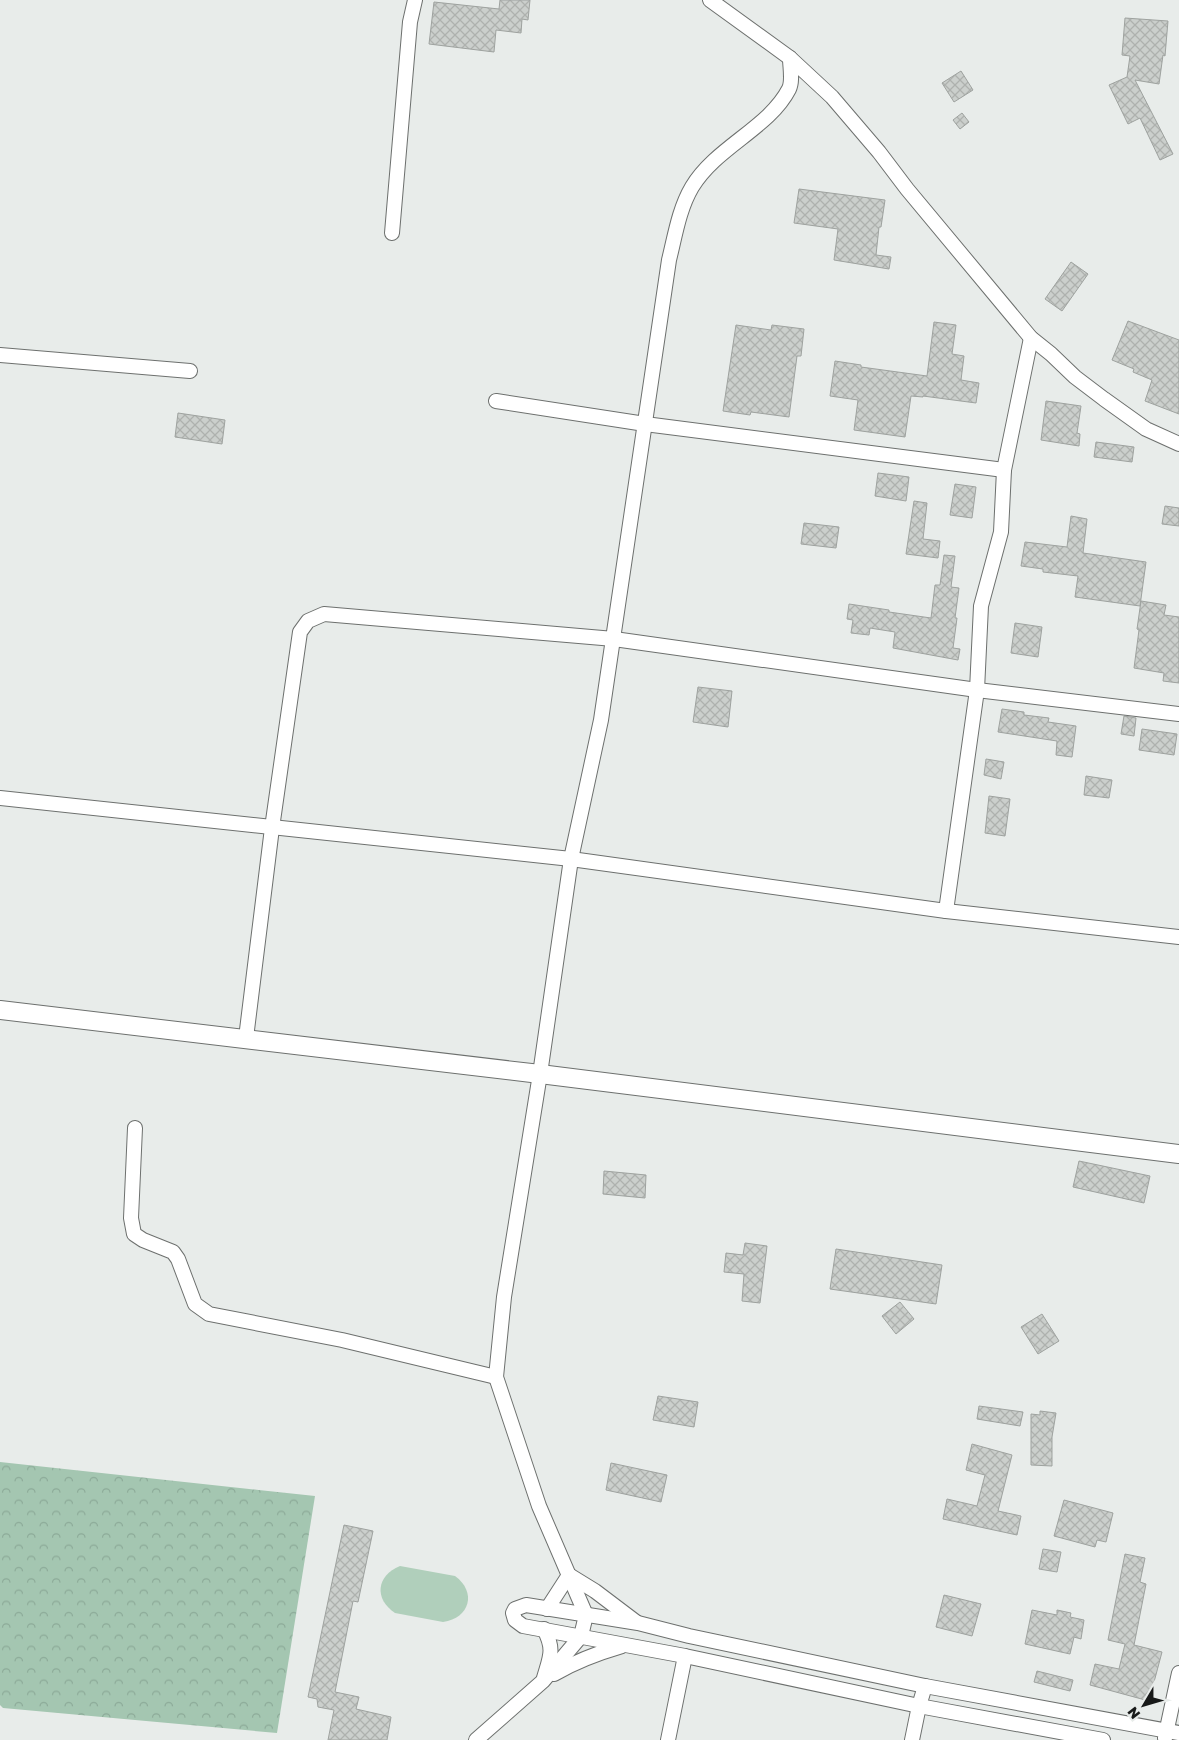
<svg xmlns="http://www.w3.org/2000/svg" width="1179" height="1740" font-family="'Golos Text',sans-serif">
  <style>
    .forest { fill: url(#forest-crowns) }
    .pitch { fill: #b0cfbb }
    .building { fill: url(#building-cross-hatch); stroke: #9ea29f }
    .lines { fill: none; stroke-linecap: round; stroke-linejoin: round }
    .minor-casing { stroke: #6d706e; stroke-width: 16 }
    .tertiary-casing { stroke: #6d706e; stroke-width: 20 }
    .minor { stroke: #fff; stroke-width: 14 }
    .tertiary { stroke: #fff; stroke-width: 18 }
  </style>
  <defs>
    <pattern id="forest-crowns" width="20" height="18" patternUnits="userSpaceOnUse" patternTransform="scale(1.25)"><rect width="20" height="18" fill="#a4c6b1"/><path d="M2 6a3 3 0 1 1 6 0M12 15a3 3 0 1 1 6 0" fill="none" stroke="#8caa98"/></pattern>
    <pattern id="building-cross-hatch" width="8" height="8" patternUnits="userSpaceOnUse" patternTransform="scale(1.25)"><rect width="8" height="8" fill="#cbcfcc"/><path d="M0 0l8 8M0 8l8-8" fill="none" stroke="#aeb1ae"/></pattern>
  </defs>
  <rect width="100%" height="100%" fill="#e8ecea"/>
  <path class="forest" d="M 0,1462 L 315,1496 L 277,1733 L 3,1708 L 0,1705 Z"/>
  <path class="pitch" d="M 400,1566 L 455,1576 C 477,1592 470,1618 443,1622 L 395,1613 C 374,1599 376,1576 400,1566 Z"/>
  <g class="building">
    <path d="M 500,0 L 530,0 L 528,20 L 522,19 L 521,33 L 496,30 L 494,52 L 429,44 L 434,2 L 499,9 Z"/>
    <path d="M 1125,18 L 1168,21 L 1165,56 L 1163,55 L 1159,84 L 1135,80 L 1173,154 L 1160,160 L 1140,118 L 1128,124 L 1109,85 L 1127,77 L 1130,56 L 1122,55 Z"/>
    <path d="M 961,71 L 973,90 L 954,102 L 942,83 Z"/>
    <path d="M 962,113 L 969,122 L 960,129 L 953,120 Z"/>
    <path d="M 799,189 L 885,200 L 881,227 L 879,227 L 876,255 L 891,257 L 889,269 L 834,260 L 838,229 L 794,223 Z"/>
    <path d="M 1071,262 L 1088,274 L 1062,311 L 1045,299 Z"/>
    <path d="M 1128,321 L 1179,340 L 1179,414 L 1145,401 L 1152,380 L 1133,372 L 1134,369 L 1112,360 Z"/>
    <path d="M 934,322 L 956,325 L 952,354 L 964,356 L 961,380 L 979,383 L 976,403 L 923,396 L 923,397 L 911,396 L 905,437 L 854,430 L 858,400 L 830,396 L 835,361 L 861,365 L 861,367 L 927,376 Z"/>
    <path d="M 736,325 L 771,330 L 772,325 L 804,329 L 801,356 L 797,356 L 789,417 L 751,412 L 750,415 L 723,411 Z"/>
    <path d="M 1046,401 L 1081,406 L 1077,433 L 1080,434 L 1079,446 L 1041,440 Z"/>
    <path d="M 178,413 L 225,420 L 222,444 L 175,437 Z"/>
    <path d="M 1096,442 L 1134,447 L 1132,462 L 1094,457 Z"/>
    <path d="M 878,473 L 909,477 L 906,501 L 875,496 Z"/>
    <path d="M 955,484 L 976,487 L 972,518 L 950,515 Z"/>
    <path d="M 914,501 L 927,503 L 923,539 L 940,541 L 938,558 L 906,554 Z"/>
    <path d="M 1165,506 L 1179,508 L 1179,526 L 1162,524 Z"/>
    <path d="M 1071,516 L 1087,519 L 1083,553 L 1146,562 L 1140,606 L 1075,597 L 1078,576 L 1043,572 L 1043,569 L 1021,566 L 1025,542 L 1067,547 Z"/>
    <path d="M 804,523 L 839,527 L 836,548 L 801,544 Z"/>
    <path d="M 944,555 L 955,556 L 951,587 L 959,588 L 955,618 L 957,618 L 953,648 L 960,649 L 958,660 L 893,648 L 895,632 L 870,628 L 869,635 L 851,633 L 853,620 L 847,619 L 849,604 L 889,610 L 889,612 L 931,618 L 935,585 L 940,585 Z"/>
    <path d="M 1141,601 L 1166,605 L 1164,615 L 1179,617 L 1179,683 L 1163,681 L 1164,673 L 1134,668 L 1139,630 L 1137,629 Z"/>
    <path d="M 1015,623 L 1042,627 L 1038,657 L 1011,653 Z"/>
    <path d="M 698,687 L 732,691 L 728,727 L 693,722 Z"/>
    <path d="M 1002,709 L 1024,712 L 1024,715 L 1049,718 L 1048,722 L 1076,726 L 1072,757 L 1056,755 L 1057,741 L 998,732 Z"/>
    <path d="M 1124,716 L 1136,718 L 1134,736 L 1121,734 Z"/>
    <path d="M 1142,729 L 1177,734 L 1174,755 L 1139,750 Z"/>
    <path d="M 986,759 L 1004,762 L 1001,779 L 984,775 Z"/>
    <path d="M 1086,776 L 1112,780 L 1109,798 L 1084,795 Z"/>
    <path d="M 989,796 L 1010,799 L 1005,836 L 985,833 Z"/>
    <path d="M 1079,1161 L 1150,1176 L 1144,1203 L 1073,1187 Z"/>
    <path d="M 604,1171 L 646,1175 L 645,1198 L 603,1194 Z"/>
    <path d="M 745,1243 L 767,1246 L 760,1303 L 742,1301 L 744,1274 L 724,1272 L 726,1253 L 743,1255 Z"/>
    <path d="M 836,1249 L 942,1265 L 936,1304 L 830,1289 Z"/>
    <path d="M 900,1302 L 914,1319 L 896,1334 L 882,1316 Z"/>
    <path d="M 1042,1314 L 1059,1341 L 1038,1354 L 1021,1327 Z"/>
    <path d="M 658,1396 L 698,1402 L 694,1427 L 653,1420 Z"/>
    <path d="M 979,1406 L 1023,1412 L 1020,1426 L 977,1419 Z"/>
    <path d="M 1040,1411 L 1056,1413 L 1052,1437 L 1052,1466 L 1031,1465 L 1031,1414 L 1040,1415 Z"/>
    <path d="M 972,1444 L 1012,1455 L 998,1511 L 1021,1516 L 1017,1535 L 943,1519 L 947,1499 L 977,1506 L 985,1475 L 966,1470 Z"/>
    <path d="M 611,1463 L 667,1475 L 661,1502 L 606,1490 Z"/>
    <path d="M 1064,1500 L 1113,1513 L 1106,1542 L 1097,1540 L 1095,1547 L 1054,1536 Z"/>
    <path d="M 344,1525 L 373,1531 L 358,1602 L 353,1601 L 335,1692 L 359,1697 L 356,1709 L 391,1717 L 387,1740 L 328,1740 L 334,1710 L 318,1707 L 317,1699 L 308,1697 Z"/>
    <path d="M 1043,1549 L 1061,1552 L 1057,1572 L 1039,1569 Z"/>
    <path d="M 1125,1554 L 1145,1558 L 1140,1582 L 1146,1584 L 1134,1645 L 1162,1652 L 1149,1701 L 1090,1685 L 1095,1664 L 1119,1669 L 1125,1644 L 1108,1640 Z"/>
    <path d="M 944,1595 L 981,1604 L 972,1636 L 936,1627 Z"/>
    <path d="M 1032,1610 L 1057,1615 L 1057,1610 L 1071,1613 L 1070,1617 L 1084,1620 L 1081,1639 L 1074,1637 L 1070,1654 L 1025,1644 Z"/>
    <path d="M 1037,1671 L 1073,1680 L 1070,1691 L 1034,1682 Z"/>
  </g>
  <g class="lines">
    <defs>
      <g id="minor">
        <path d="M 710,0 L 790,58 L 832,97 L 879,152 L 907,189 L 1031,338 L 1051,354 L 1075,377 L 1104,399 L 1146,429 L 1179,444"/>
        <path d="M 392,233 L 410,22 L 415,0"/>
        <path d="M 0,355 L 190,371"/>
        <path d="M 496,401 L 645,424 L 1004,470"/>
        <path d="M 0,798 L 571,859 L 946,911 L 1179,937"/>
        <path d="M 946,911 L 977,690 L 981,606 L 1001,532 L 1004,470 L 1031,338"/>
        <path d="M 246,1038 L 272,828 L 300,632 L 308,621 L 324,614 L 614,639 L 977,690 L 1179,714"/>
        <path d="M 135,1128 L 131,1218 L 134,1234 L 143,1240 L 173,1252 L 178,1259 L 195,1304 L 209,1314 L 342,1340 L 496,1377"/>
        <path d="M 547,1609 L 569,1575 L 595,1591 L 636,1622"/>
        <path d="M 544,1629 C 555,1650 550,1657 544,1678"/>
        <path d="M 554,1674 C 576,1661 598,1653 622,1646"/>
        <path d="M 1165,1738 L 1179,1673"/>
        <path d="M 476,1740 L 543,1681 L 581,1636 L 586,1615 L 539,1506 L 496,1377 L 504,1297 L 540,1074 L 571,859 L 601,720 L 669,260 C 675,236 679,209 692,187 C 716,147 769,128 789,89 C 793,81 790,67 790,58"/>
        <path d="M 668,1740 L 685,1656"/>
        <path d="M 912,1740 L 919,1706 L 925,1686"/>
        <path d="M 1103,1740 L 919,1706 L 685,1656 L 523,1626 L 515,1620 L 513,1613 L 515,1609 L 526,1605 L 638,1623 L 689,1636 L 925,1686 L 1179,1733"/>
      </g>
      <path id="tertiary" d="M 0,1010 L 540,1074 L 1179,1154"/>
    </defs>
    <use href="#minor" class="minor-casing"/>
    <use href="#tertiary" class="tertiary-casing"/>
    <use href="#minor" class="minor"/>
    <use href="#tertiary" class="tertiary"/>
  </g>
  <g transform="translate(1144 1705) rotate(232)" stroke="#e8ecea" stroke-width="4" paint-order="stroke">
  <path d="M0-4L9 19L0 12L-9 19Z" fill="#171918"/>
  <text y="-8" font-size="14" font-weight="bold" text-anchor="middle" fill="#171918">N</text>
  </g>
</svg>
